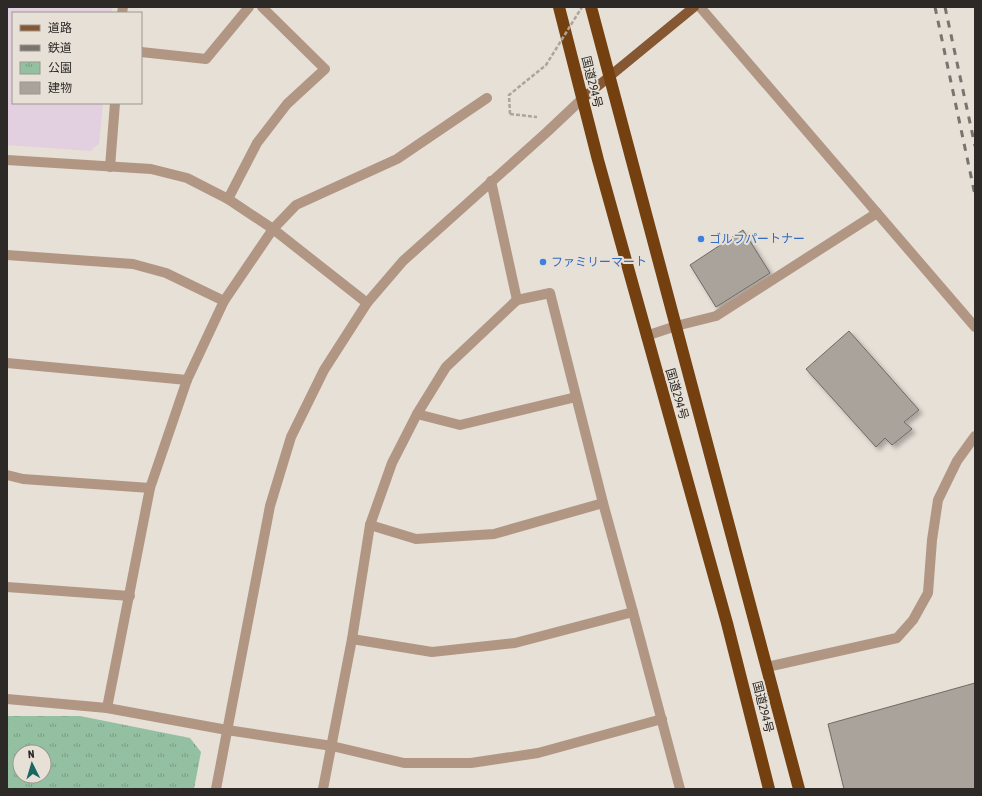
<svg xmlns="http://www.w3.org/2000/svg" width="982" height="796" font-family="'Asap Condensed','Noto Sans JP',sans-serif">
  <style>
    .education { fill: #e2d0e1 }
    .park { fill: url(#park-tufts); fill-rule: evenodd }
    .building { fill: #a9a39b; stroke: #706a63; filter: url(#shadow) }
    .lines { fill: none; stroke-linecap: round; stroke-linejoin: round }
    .path { stroke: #aaa59e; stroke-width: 2.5; stroke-dasharray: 4 2; stroke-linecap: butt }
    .minor { stroke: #b19683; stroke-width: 10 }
    .major { stroke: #855733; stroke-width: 10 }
    .highway { stroke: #74400f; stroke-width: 12 }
    .rail { stroke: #79746f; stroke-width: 3; stroke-dasharray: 7 7; stroke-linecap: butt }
    .path-bridge { stroke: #aaa59e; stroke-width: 2.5; stroke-dasharray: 4 2; stroke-linecap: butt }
    .shop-dot { fill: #3f7fe0; stroke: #e6e0d7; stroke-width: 1.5 }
    .labels { text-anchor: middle; stroke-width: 4; stroke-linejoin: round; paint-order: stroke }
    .street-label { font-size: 12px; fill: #2c2926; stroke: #e6e0d7 }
    .shop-label { font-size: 12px; fill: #366cbe; stroke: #e6e0d7; text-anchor: start }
  </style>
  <defs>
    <pattern id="park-tufts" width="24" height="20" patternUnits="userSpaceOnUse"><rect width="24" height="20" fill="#94c0a2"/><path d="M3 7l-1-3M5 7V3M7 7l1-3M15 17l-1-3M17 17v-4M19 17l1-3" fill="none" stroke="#799c84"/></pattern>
    <filter id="shadow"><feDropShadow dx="3.5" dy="3.5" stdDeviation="2" flood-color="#0004"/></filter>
  </defs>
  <rect width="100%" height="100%" fill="#e6e0d7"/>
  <path class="education" d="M 7,7 L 112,7 L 112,13 L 13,13 L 13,103 L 103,103 L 99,144 L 90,151 L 7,145 Z"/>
  <path class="park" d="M 7,716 L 80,716 L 190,738 L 201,752 L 194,789 L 7,789 ZM 20,752 L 44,752 L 44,776 L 20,776 Z"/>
  <g class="building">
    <path d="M 743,230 L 770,273 L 716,307 L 690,265 Z"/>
    <path d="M 849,331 L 919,410 L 904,422 L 912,429 L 892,445 L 885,438 L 876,447 L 806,369 Z"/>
    <path d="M 975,683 L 975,789 L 844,789 L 828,724 Z"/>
  </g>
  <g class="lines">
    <path class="path" d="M 510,114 L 537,117"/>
    <g class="minor">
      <path d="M 700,7 L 975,327"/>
      <path d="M 122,13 L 123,7"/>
      <path d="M 141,52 L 206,59 L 249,7"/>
      <path d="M 7,160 L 151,169 L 187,178 L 228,199 L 273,229 L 367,303"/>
      <path d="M 110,167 L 115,103"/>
      <path d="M 491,181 L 517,300"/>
      <path d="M 228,199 L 257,143 L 287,104 L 325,69 L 262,7"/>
      <path d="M 7,255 L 133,264 L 166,273 L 224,301"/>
      <path d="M 646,336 L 676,326 L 716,316 L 877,213"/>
      <path d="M 7,363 L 187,380"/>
      <path d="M 417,414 L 460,425 L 576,397"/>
      <path d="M 7,475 L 23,479 L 150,488"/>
      <path d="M 370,525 L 416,539 L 494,534 L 603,503"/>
      <path d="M 7,587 L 130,596"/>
      <path d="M 352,639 L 432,652 L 515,643 L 633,612"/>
      <path d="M 767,667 L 897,638 L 913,620 L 928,593 L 932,540 L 938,500 L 957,461 L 975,436"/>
      <path d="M 7,699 L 107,708 L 227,730 L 332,746 L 404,763 L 471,763 L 538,753 L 662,719"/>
      <path d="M 107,708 L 150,488 L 187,380 L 224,301 L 273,229 L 296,205 L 397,159 L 487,98"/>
      <path d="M 216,789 L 270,506 L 291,437 L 324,370 L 367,303 L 403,261 L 547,132 L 582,99"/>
      <path d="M 323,789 L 352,639 L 370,525 L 392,463 L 417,414 L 446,367 L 517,300 L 550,293 L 603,503 L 633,612 L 680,789"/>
    </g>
    <path class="major" d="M 582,99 L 694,7"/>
    <g class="highway">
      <path d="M 559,7 L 598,160 L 727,623 L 769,789"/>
      <path d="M 591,7 L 799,789"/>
    </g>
    <g class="rail">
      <path d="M 935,7 L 975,195"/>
      <path d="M 945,7 L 975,146"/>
    </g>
    <path class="path-bridge" d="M 510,114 L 509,95 L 546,65 L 582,7"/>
  </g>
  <g class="shop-dot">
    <circle cx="701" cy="239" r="4"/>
    <circle cx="543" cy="262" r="4"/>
  </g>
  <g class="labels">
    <g class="street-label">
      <text transform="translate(592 82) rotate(76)" y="4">国道294号</text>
      <text transform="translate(677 394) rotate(74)" y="4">国道294号</text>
      <text transform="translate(763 707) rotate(76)" y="4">国道294号</text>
    </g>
    <g class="shop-label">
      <text x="709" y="243">ゴルフパートナー</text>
      <text x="551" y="266">ファミリーマート</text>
    </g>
  </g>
  <rect width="982" height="796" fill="none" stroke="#2c2926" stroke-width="16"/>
  <rect x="12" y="12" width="130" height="92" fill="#e6e0d7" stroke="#9c9790"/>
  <rect x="20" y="25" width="20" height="6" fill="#855733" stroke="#9c9790"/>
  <text x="48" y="32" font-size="12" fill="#2c2926">道路</text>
  <rect x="20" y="45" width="20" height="6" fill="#79746f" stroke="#9c9790"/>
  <text x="48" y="52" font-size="12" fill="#2c2926">鉄道</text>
  <rect x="20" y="62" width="20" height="12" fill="url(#park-tufts)" stroke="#9c9790"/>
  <text x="48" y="72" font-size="12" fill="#2c2926">公園</text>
  <rect x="20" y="82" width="20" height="12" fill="#a9a39b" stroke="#9c9790"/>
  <text x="48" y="92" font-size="12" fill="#2c2926">建物</text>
  <g transform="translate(32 764) rotate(355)"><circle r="19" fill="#e6e0d7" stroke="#9c9790"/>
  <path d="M0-3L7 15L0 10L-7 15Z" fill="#1a6662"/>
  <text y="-6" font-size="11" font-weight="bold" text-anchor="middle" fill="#2c2926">N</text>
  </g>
</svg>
